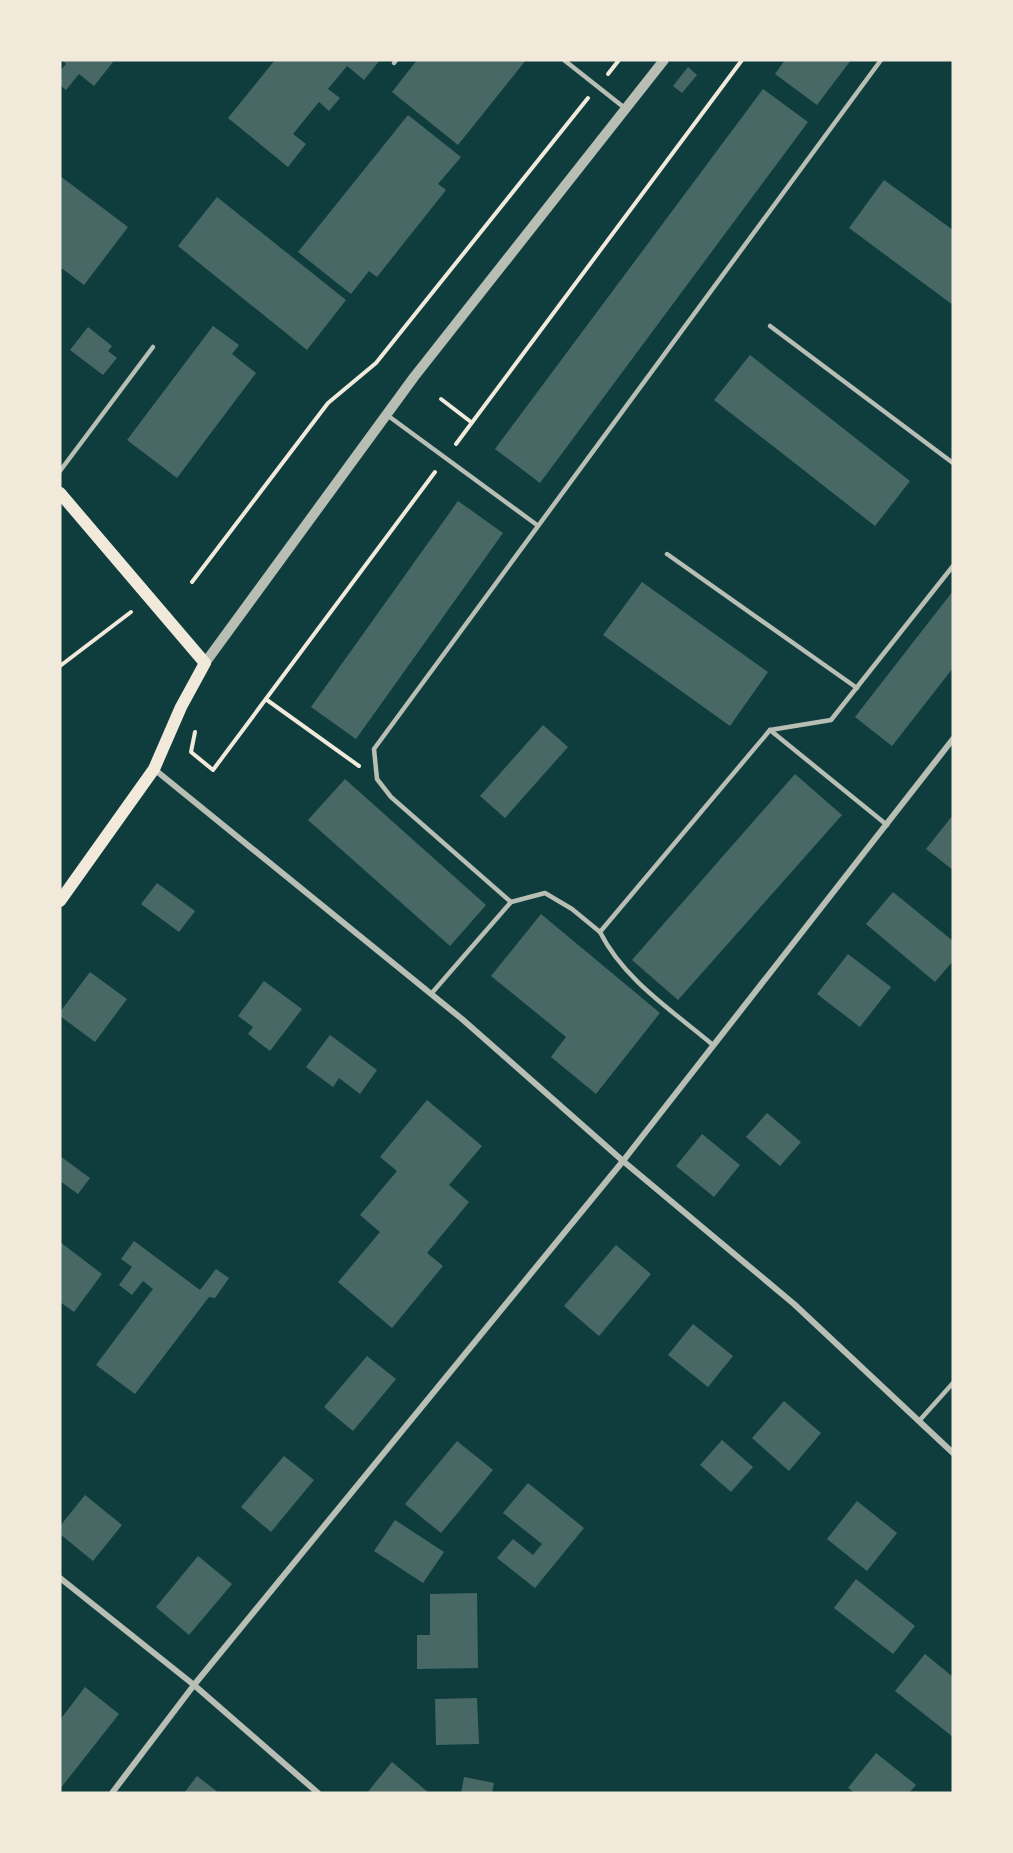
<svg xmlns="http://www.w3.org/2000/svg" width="1013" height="1853" font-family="Lato,sans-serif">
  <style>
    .building { fill: #486865 }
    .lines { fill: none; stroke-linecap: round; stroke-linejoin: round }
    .path { stroke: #f1e9da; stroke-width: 4 }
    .service { stroke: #b8beb3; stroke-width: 4.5 }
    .minor { stroke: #b8beb3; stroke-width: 6 }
    .tertiary { stroke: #b8beb3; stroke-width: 10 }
    .secondary { stroke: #f1e9da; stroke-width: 12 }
  </style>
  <rect width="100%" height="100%" fill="#0f3d3e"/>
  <g class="building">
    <path d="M 62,60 L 110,60 L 113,62 L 94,86 L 79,74 L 66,90 L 60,85 L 60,71 L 66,64 Z"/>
    <path d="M 275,60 L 380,60 L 364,80 L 347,66 L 328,89 L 340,98 L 329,111 L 319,102 L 293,134 L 306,144 L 288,167 L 228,118 Z"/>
    <path d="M 417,60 L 526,60 L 458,145 L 392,92 Z"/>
    <path d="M 785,60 L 851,60 L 817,105 L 775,74 Z"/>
    <path d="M 688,67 L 697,75 L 682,93 L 673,86 Z"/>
    <path d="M 763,89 L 808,122 L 540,483 L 495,449 Z"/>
    <path d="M 408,115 L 461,157 L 438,184 L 446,190 L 377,277 L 369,271 L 351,294 L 298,252 Z"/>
    <path d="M 60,176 L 128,227 L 84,285 L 60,267 Z"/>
    <path d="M 884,180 L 953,230 L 953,305 L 849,228 Z"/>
    <path d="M 217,197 L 346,300 L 307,350 L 178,246 Z"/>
    <path d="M 213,326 L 239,345 L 232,354 L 256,373 L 177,478 L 127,440 Z"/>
    <path d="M 88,327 L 112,346 L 108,351 L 117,358 L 103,375 L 70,350 Z"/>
    <path d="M 750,355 L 910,481 L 875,526 L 714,400 Z"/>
    <path d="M 458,501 L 503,533 L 356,739 L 311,707 Z"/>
    <path d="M 642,582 L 768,672 L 730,726 L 603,635 Z"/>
    <path d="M 953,591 L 953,668 L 892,746 L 855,717 Z"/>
    <path d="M 543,725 L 568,747 L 505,818 L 480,796 Z"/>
    <path d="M 795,774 L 842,815 L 678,1000 L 632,960 Z"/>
    <path d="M 345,779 L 486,905 L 450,946 L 308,820 Z"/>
    <path d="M 953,815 L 953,870 L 926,849 Z"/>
    <path d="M 157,883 L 195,911 L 179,932 L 141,904 Z"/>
    <path d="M 893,892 L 953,941 L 953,961 L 935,982 L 866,924 Z"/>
    <path d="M 541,914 L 660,1013 L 596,1094 L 551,1057 L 566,1037 L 491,976 Z"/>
    <path d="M 848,954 L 891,987 L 860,1027 L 817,994 Z"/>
    <path d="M 90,972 L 127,999 L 95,1042 L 60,1016 L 60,1012 Z"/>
    <path d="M 264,981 L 302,1009 L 270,1051 L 248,1034 L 253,1027 L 238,1016 Z"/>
    <path d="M 330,1035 L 377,1070 L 360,1094 L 339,1078 L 333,1087 L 306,1067 Z"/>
    <path d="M 427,1100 L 482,1146 L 449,1185 L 469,1202 L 427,1253 L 443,1266 L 392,1328 L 338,1282 L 380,1232 L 360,1215 L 397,1171 L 380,1157 Z"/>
    <path d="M 767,1113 L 801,1142 L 780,1166 L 746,1137 Z"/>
    <path d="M 702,1134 L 740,1165 L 714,1197 L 676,1166 Z"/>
    <path d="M 60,1156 L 90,1178 L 78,1194 L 60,1181 Z"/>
    <path d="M 134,1241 L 200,1290 L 216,1269 L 229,1278 L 215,1298 L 209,1297 L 135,1394 L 96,1365 L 153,1289 L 143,1281 L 132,1295 L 119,1285 L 132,1267 L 121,1259 Z"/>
    <path d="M 60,1242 L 102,1274 L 74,1312 L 60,1302 Z"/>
    <path d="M 616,1245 L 651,1274 L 599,1336 L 564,1306 Z"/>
    <path d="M 693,1324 L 733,1356 L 708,1387 L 668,1355 Z"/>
    <path d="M 367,1356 L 396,1379 L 353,1431 L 324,1407 Z"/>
    <path d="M 784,1401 L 821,1433 L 789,1471 L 752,1438 Z"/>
    <path d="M 722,1440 L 753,1467 L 731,1492 L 700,1465 Z"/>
    <path d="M 457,1441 L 493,1470 L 441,1533 L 405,1504 Z"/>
    <path d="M 284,1456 L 314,1480 L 271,1532 L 241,1507 Z"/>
    <path d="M 528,1483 L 584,1528 L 535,1588 L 497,1558 L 513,1539 L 533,1555 L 542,1544 L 503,1513 Z"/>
    <path d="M 85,1495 L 122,1525 L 93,1561 L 60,1534 L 60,1526 Z"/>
    <path d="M 857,1501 L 897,1533 L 867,1571 L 827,1539 Z"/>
    <path d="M 395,1520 L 444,1552 L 423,1583 L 374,1551 Z"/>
    <path d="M 198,1556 L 232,1584 L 189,1635 L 156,1607 Z"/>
    <path d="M 856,1579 L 915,1626 L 893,1654 L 834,1608 Z"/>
    <path d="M 477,1593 L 478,1668 L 417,1669 L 417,1635 L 430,1635 L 430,1594 Z"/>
    <path d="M 925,1654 L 953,1677 L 953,1737 L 895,1691 Z"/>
    <path d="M 85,1687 L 119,1714 L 60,1789 L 60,1720 Z"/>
    <path d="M 477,1698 L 479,1744 L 436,1745 L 435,1699 Z"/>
    <path d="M 876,1753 L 916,1785 L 909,1793 L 855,1793 L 848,1788 Z"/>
    <path d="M 392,1762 L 429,1793 L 367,1793 Z"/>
    <path d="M 197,1776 L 219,1793 L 184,1793 Z"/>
    <path d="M 464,1777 L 494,1783 L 492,1793 L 461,1793 Z"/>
  </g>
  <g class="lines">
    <g class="path">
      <path d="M 608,74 L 619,60"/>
      <path d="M 441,399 L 471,422"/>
      <path d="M 456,444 L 742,60"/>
      <path d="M 192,582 L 328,403 L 376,363 L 588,98"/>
      <path d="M 60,666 L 131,612"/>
      <path d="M 267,700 L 359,766"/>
      <path d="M 195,732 L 191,752 L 213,770 L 435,472"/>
    </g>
    <g class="service">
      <path d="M 564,60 L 626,109"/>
      <path d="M 394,63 L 396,60"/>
      <path d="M 770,326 L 953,463"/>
      <path d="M 387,415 L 537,525"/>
      <path d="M 60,471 L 153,347"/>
      <path d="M 667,554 L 857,688"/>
      <path d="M 770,730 L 887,825"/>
      <path d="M 511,902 L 391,797 L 377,779 L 374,749 L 881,60"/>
      <path d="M 600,932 C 624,980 673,1011 713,1045"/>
      <path d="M 431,994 L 511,902 L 545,893 L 572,909 L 600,932 L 770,730 L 831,720 L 953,566"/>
      <path d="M 919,1421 L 953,1383"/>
    </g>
    <g class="minor">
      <path d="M 154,769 L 462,1019 L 623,1161 L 794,1304 L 953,1453"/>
      <path d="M 60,1578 L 194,1685 L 318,1793"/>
      <path d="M 112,1793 L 194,1685 L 623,1161 L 953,739"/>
    </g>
    <path class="tertiary" d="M 205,663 L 414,377 L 664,60"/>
    <path class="secondary" d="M 60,493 L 205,663 L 181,707 L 154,769 L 60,901"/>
  </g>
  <rect width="1013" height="1853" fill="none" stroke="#f1e9da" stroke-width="123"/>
</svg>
